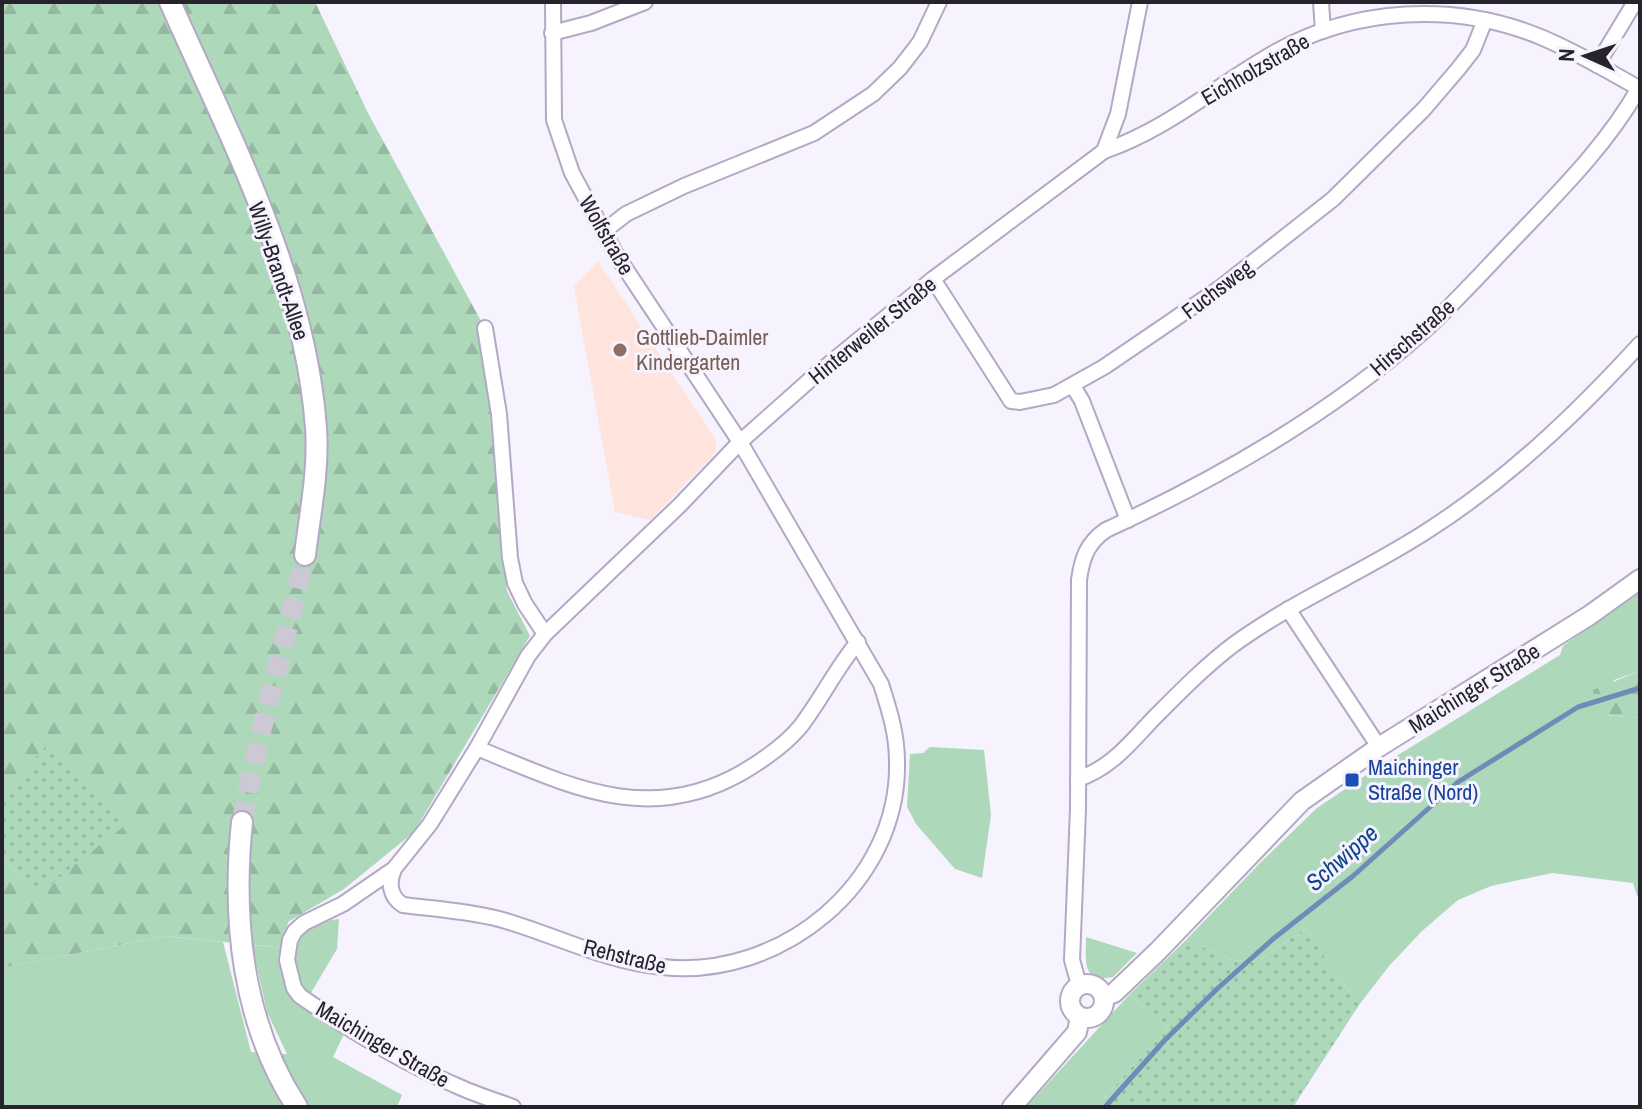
<svg xmlns="http://www.w3.org/2000/svg" width="1642" height="1109" font-family="'Archivo Narrow',sans-serif">
  <style>
    .education { fill: #fee4dd }
    .grass { fill: #add8ba }
    .forest { fill: url(#forest-firs) }
    .park { fill: url(#park-dots) }
    .lines { fill: none; stroke-linecap: round; stroke-linejoin: round }
    .stream { stroke: #6f8cb8; stroke-width: 5 }
    .secondary-tunnel { stroke: #ccc9d4; stroke-width: 20; stroke-dasharray: 20 10; stroke-linecap: butt }
    .minor-casing { stroke: #b3a9c4; stroke-width: 18 }
    .tertiary-casing { stroke: #b3a9c4; stroke-width: 22 }
    .secondary-casing { stroke: #b3a9c4; stroke-width: 24 }
    .minor { stroke: #fff; stroke-width: 14 }
    .tertiary { stroke: #fff; stroke-width: 18 }
    .secondary { stroke: #fff; stroke-width: 20 }
    .education-dot { fill: #8d6e63; stroke: #f6f2fe; stroke-width: 3 }
    .transit-dot { fill: #1a4fb4; stroke: #f6f2fe; stroke-width: 3 }
    .labels { text-anchor: middle; stroke-width: 6; stroke-linejoin: round; paint-order: stroke }
    .street-label { font-size: 22px; fill: #26232d; stroke: #f6f2fe }
    .education-label { font-size: 22px; fill: #785e54; stroke: #f6f2fe; text-anchor: start }
    .transit-label { font-size: 22px; fill: #164399; stroke: #f6f2fe; text-anchor: start }
    .water-label { font-size: 24px; font-style: italic; fill: #10468b; stroke: #f6f2fe }
  </style>
  <defs>
    <pattern id="forest-firs" width="22" height="20" patternUnits="userSpaceOnUse" patternTransform="scale(2)"><rect width="22" height="20" fill="#add8ba"/><path d="M5 1l3.5 6h-7zM16 11l3.5 6h-7z" fill="#95b9a0"/></pattern>
    <pattern id="park-dots" width="8" height="8" patternUnits="userSpaceOnUse" patternTransform="scale(2)"><rect width="8" height="8" fill="#add8ba"/><path d="M2 2h.1M6 6h.1" fill="none" stroke="#95b9a0" stroke-width="1.8" stroke-linecap="round"/></pattern>
  </defs>
  <rect width="100%" height="100%" fill="#f6f2fe"/>
  <path class="education" d="M 598,261 L 716,440 L 716,452 L 650,520 L 615,512 L 574,287 Z"/>
  <g class="grass">
    <path d="M 1640,591 L 1640,671 L 1614,680 L 1603,715 L 1640,718 L 1640,896 L 1637,896 L 1633,883 L 1552,873 L 1491,886 L 1458,900 L 1422,931 L 1389,966 L 1359,1005 L 1305,929 L 1257,962 L 1233,960 L 1186,940 L 1260,863 L 1317,808 L 1369,773 L 1560,655 L 1563,646 Z"/>
    <path d="M 930,747 L 984,750 L 991,815 L 982,878 L 955,869 L 916,824 L 907,807 L 910,754 L 923,753 Z"/>
    <path d="M 339,919 L 337,949 L 309,996 C 289,982 284,942 307,927 C 316,922 329,920 339,919 Z"/>
    <path d="M 166,936 L 223,942 L 251,1052 L 287,1054 L 267,1012 L 252,945 L 283,948 C 290,1009 294,1003 345,1032 L 333,1057 L 402,1095 L 397,1107 L 2,1107 L 2,968 Z"/>
    <path d="M 1086,937 L 1137,953 L 1113,977 C 1081,983 1086,961 1086,937 Z"/>
    <path d="M 1129,995 L 1168,1027 L 1096,1107 L 1031,1107 L 1028,1105 Z"/>
  </g>
  <g class="forest">
    <path d="M 2,2 L 315,2 L 368,113 L 481,321 L 507,591 L 530,636 L 414,832 L 344,889 L 288,922 L 283,948 L 166,936 L 2,968 L 2,855 L 35,896 L 45,748 L 2,795 Z"/>
    <path d="M 1640,671 L 1640,718 L 1603,715 L 1593,708 L 1593,690 Z"/>
  </g>
  <g class="park">
    <path d="M 45,747 L 127,824 L 35,896 L 2,855 L 2,795 Z"/>
    <path d="M 1305,929 L 1359,1005 L 1293,1107 L 1096,1107 L 1168,1027 L 1129,995 L 1186,940 L 1233,960 L 1257,962 Z"/>
  </g>
  <g class="lines">
    <path class="stream" d="M 1105,1107 L 1164,1041 L 1217,989 L 1273,939 L 1353,876 L 1458,782 L 1578,707 L 1640,688"/>
    <path class="secondary-tunnel" d="M 242,822 C 257,732 286,645 305,555"/>
    <defs>
      <g id="minor">
        <path d="M 1321,2 L 1323,31"/>
        <path d="M 552,33 L 591,23 L 645,2"/>
        <path d="M 1597,65 L 1635,2"/>
        <path d="M 1104,151 C 1166,130 1216,86 1272,54 C 1354,7 1456,1 1543,38 C 1576,52 1609,71 1640,89"/>
        <path d="M 603,232 L 626,214 L 684,186 L 814,133 L 873,94 L 900,68 L 920,42 L 939,2"/>
        <path d="M 933,279 L 1011,401 L 1020,402 L 1054,395 L 1104,367 L 1220,288 L 1333,199 L 1424,109 L 1459,68 L 1473,50 L 1485,20"/>
        <path d="M 485,328 L 499,414 L 510,558 L 515,583 L 525,604 L 545,634"/>
        <path d="M 1073,386 L 1082,401 L 1128,520"/>
        <path d="M 1288,609 L 1379,747"/>
        <path d="M 477,748 C 568,785 648,827 743,772 C 763,760 785,745 800,727 C 821,700 836,668 858,642"/>
        <path d="M 1078,779 C 1111,768 1130,743 1153,719 C 1178,694 1204,667 1233,645 C 1293,601 1364,572 1427,531 C 1507,480 1576,414 1640,344"/>
        <path d="M 394,869 C 388,883 390,897 403,905 C 435,909 468,911 499,919 C 553,934 606,962 662,967 C 780,980 900,884 897,761 C 897,734 889,709 881,684 L 740,442 L 617,256 L 572,173 L 554,120 L 553,2"/>
        <path d="M 1079,985 L 1072,960 L 1078,809 L 1079,580 C 1082,558 1087,543 1106,530 C 1219,478 1332,413 1425,330 C 1458,300 1488,266 1519,234 C 1562,189 1608,143 1639,88"/>
        <path d="M 513,1107 C 494,1100 474,1094 455,1085 C 401,1062 348,1029 300,996 L 294,988 L 287,960 L 290,940 L 295,931 L 304,923 L 343,904 L 394,869 L 430,824 L 477,748 L 528,656 L 545,634 L 680,505 L 740,442 L 812,378 L 933,279 L 1104,151 L 1118,114 L 1140,2"/>
      </g>
      <g id="tertiary">
        <circle cx="1087" cy="1001" r="17"/>
        <path d="M 1104,997 L 1114,993 L 1158,951 L 1302,801 L 1379,747 L 1590,615 L 1640,579"/>
        <path d="M 1012,1107 L 1077,1032 L 1080,1017"/>
      </g>
      <g id="secondary">
        <path d="M 170,2 C 230,138 305,277 316,428 C 319,470 310,513 305,555"/>
        <path d="M 242,822 C 232,919 242,1023 297,1107"/>
      </g>
    </defs>
    <use href="#minor" class="minor-casing"/>
    <use href="#tertiary" class="tertiary-casing"/>
    <use href="#secondary" class="secondary-casing"/>
    <use href="#minor" class="minor"/>
    <use href="#tertiary" class="tertiary"/>
    <use href="#secondary" class="secondary"/>
  </g>
  <circle class="education-dot" cx="620" cy="350" r="8"/>
  <rect class="transit-dot" x="1344" y="772" width="16" height="16" rx="4"/>
  <g class="labels">
    <g class="street-label">
      <text transform="translate(1255 69) rotate(-30)" y="8">Eichholzstraße</text>
      <text transform="translate(607 235) rotate(60)" y="8">Wolfstraße</text>
      <text transform="translate(279 271) rotate(71)" y="8">Willy-Brandt-Allee</text>
      <text transform="translate(1217 289) rotate(-37)" y="8">Fuchsweg</text>
      <text transform="translate(872 330) rotate(-39)" y="8">Hinterweiler Straße</text>
      <text transform="translate(1412 337) rotate(-41)" y="8">Hirschstraße</text>
      <text transform="translate(1474 688) rotate(-32)" y="8">Maichinger Straße</text>
      <text transform="translate(625 956) rotate(14)" y="8">Rehstraße</text>
      <text transform="translate(383 1044) rotate(30)" y="8">Maichinger Straße</text>
    </g>
    <g class="education-label">
      <text x="636" y="345">Gottlieb-Daimler<tspan x="636" dy="25">Kindergarten</tspan></text>
    </g>
    <g class="transit-label">
      <text x="1368" y="775">Maichinger<tspan x="1368" dy="25">Straße (Nord)</tspan></text>
    </g>
    <g class="water-label">
      <text transform="translate(1342 858) rotate(-41)" y="8">Schwippe</text>
    </g>
  </g>
  <rect width="1642" height="1109" fill="none" stroke="#26232d" stroke-width="8"/>
  <g transform="translate(1586 56) rotate(273)" stroke="#f6f2fe" stroke-width="6" paint-order="stroke">
  <path d="M0-6L14 30L0 20L-14 30Z" fill="#26232d"/>
  <text y="-12" font-size="22" font-weight="bold" text-anchor="middle" fill="#26232d">N</text>
  </g>
</svg>
